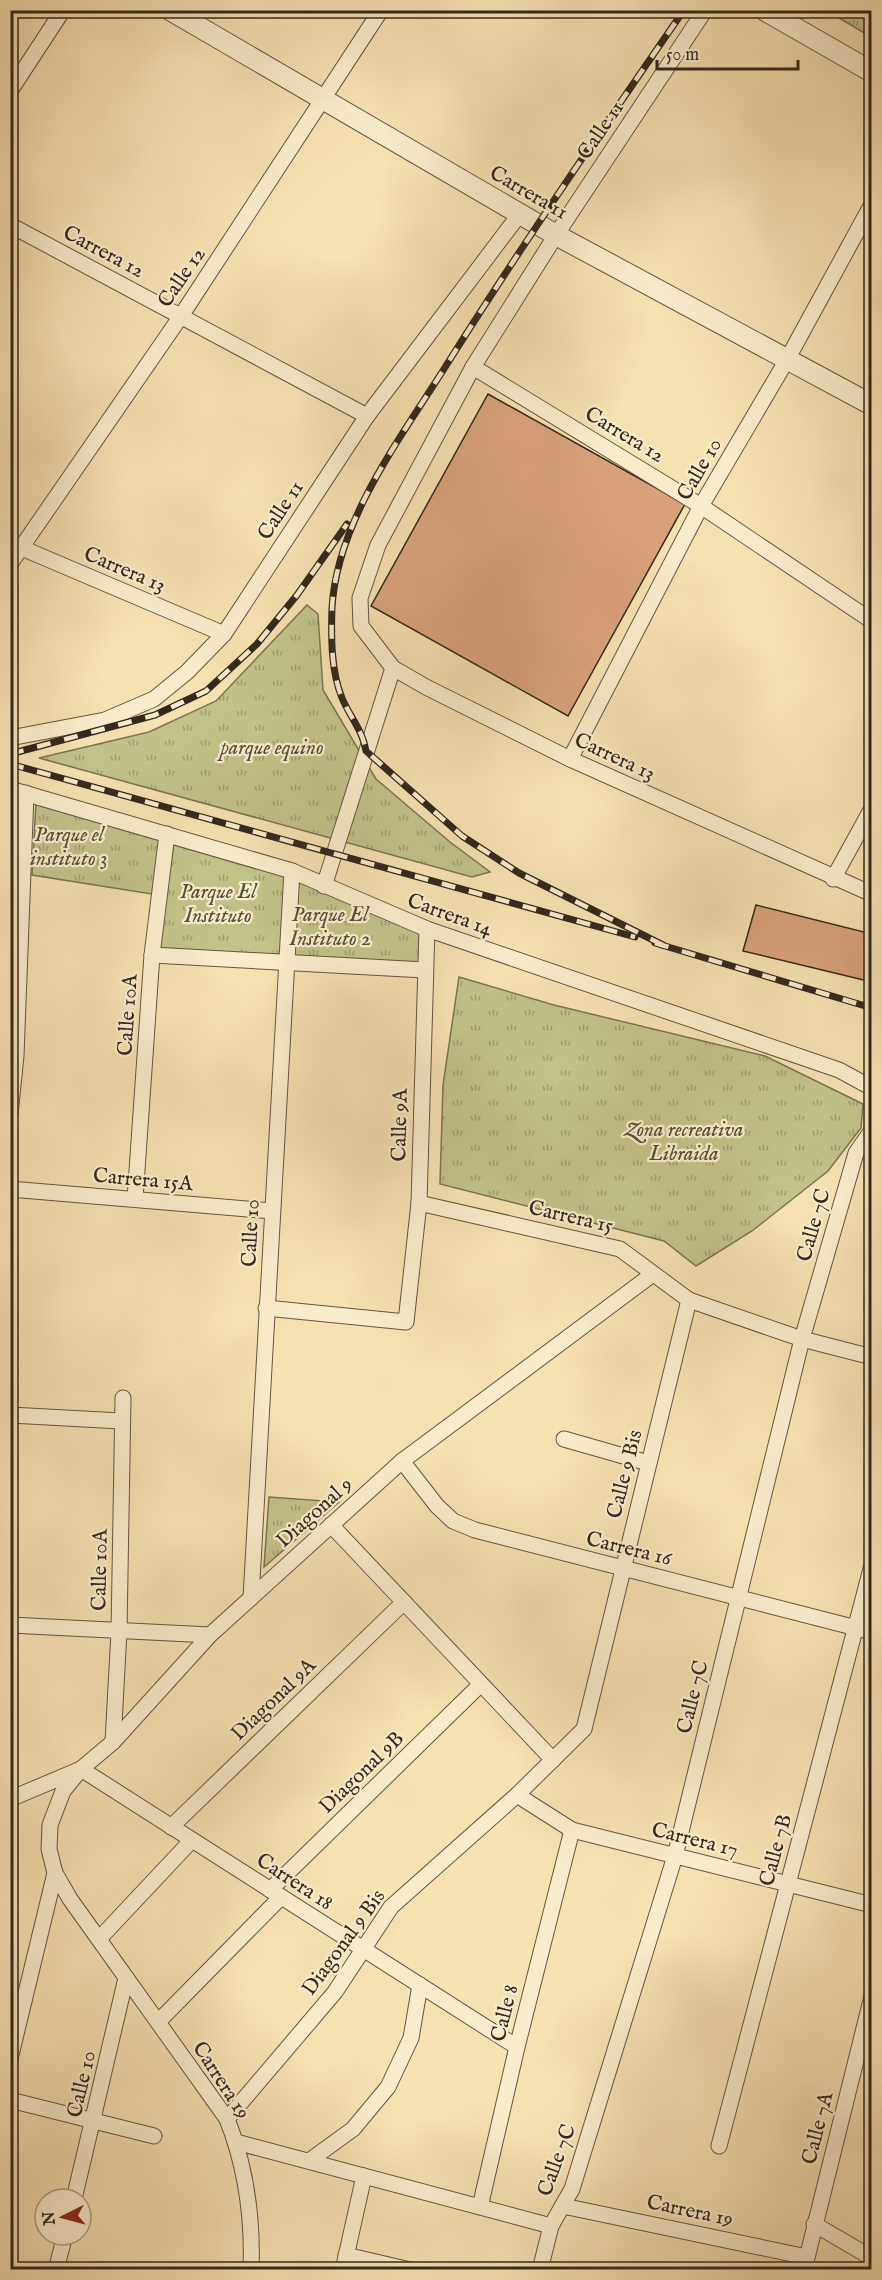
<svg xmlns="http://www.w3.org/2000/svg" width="882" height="2280" font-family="'IM FELL English',serif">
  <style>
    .park { fill: url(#park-tufts); stroke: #7a7553; stroke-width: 1.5 }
    .building { fill: #d9a17a; stroke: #32281e; stroke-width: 1.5 }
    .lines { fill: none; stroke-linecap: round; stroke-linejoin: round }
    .minor-casing { stroke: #635643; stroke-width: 17 }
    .tertiary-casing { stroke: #635643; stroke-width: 22 }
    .minor { stroke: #f9eccc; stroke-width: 15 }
    .tertiary { stroke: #f9eccc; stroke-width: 20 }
    .rail-casing { stroke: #32281e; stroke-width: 7 }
    .rail { stroke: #f9eccc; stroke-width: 4.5; stroke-dasharray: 14; stroke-linecap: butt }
    .labels { text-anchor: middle; stroke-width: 4.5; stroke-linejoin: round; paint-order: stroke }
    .street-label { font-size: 21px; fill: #32281e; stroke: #f9eccc }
    .park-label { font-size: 21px; font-style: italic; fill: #564e38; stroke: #f9eccc }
  </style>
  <defs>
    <pattern id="park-tufts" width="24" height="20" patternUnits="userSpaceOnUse" patternTransform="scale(1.5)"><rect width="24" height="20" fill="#c1c288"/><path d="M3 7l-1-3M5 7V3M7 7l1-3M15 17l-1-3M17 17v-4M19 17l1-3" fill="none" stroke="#9d9e6f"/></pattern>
  </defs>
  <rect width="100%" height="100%" fill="#f6e1b1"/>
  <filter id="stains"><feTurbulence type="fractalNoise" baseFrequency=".00333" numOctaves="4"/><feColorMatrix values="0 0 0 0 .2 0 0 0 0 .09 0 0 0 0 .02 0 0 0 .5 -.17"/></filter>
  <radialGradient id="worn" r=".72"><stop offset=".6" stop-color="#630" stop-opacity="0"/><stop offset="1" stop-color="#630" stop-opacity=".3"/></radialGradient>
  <g class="park">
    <path d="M 827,11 L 871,11 L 871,37 Z"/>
    <path d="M 307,605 L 318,614 L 323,690 L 376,779 L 450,842 L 490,872 L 472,877 L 39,758 L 149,732 L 216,701 Z"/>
    <path d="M 36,802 L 319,876 L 426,929 L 423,970 L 157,952 L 174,843 L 158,895 L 32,875 Z"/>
    <path d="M 459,977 L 554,1005 L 765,1056 L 863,1104 L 861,1128 L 828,1171 L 752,1231 L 696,1266 L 664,1241 L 440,1184 L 443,1085 Z"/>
    <path d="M 269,1497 L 339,1502 L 264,1567 Z"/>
  </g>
  <g class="building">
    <path d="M 488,394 L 685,504 L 568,716 L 371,606 Z"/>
    <path d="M 756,905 L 872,934 L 872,982 L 743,951 Z"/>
  </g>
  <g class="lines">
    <defs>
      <g id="minor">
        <path d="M 705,10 L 556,235 L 473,367 L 378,545 L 360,598 L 361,626 L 393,668 L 426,687 L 570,759 L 872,894"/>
        <path d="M 10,91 L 63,10"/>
        <path d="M 10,225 L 367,416"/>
        <path d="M 473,367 L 701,506 L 872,621"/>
        <path d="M 10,543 L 224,634"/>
        <path d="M 10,564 L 181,316 L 381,10"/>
        <path d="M 10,738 L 105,720 L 154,699 L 187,672 L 224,634 L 367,416 L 519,215"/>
        <path d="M 570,759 L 701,506 L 788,358 L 872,204"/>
        <path d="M 10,789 L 292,871 L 427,929 L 839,1070 L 872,1088"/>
        <path d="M 833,879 L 872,808"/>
        <path d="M 324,886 L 393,668"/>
        <path d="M 152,955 L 424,970"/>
        <path d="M 10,1115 L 16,1056 L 26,793"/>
        <path d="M 10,1189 L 272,1211"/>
        <path d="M 135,1199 L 152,955 L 167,834"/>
        <path d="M 419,1203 L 620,1249 L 689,1300 L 802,1339 L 872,1357"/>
        <path d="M 266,1308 L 406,1322 L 419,1203 L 427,929"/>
        <path d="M 10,1415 L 121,1421"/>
        <path d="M 564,1439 L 648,1463"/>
        <path d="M 402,1461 L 437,1506 L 453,1521 L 475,1530 L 872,1632"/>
        <path d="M 331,1525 L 553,1760"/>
        <path d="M 251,1598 L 292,871"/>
        <path d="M 10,1625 L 210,1635"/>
        <path d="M 113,1742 L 119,1632 L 123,1398"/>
        <path d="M 517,1795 L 572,1830 L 872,1905"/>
        <path d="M 10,1799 L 81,1769 L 517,2047"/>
        <path d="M 171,1827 L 404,1602"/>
        <path d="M 270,1890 L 481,1684"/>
        <path d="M 99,1939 L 192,1840"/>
        <path d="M 158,2022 L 281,1897"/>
        <path d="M 10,2059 L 55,1873"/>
        <path d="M 10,2100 L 154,2136"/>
        <path d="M 227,2119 L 335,1992 L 391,1907 L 517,1795 L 584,1729 L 689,1300"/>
        <path d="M 236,2142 L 551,2226"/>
        <path d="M 719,2146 L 872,1565"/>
        <path d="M 309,2161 L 353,2129 L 388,2087 L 411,2038 L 420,1985"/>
        <path d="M 74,2199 L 126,1978"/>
        <path d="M 563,2206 L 807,2257"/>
        <path d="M 480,2207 L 517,2047 L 572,1830"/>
        <path d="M 814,2224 L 872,2258"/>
        <path d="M 346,2255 L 410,2270"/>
        <path d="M 56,2270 L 65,2235"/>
        <path d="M 251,2270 C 253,2217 246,2167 227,2119 L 70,1899 L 55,1873 L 49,1849 L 50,1825 L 63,1791 L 81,1769 L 113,1742 L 210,1635 L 402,1461 L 653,1274"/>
        <path d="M 343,2270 L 364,2176"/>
        <path d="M 540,2270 L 551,2226 L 572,2189 L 675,1856 L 802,1339 L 856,1153 L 872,1130"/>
        <path d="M 804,2270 L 872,1996"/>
      </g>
      <g id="tertiary">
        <path d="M 170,10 L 556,235 L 872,405"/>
        <path d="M 764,10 L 872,72"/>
      </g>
    </defs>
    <use href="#minor" class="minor-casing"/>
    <use href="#tertiary" class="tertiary-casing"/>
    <use href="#minor" class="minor"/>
    <use href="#tertiary" class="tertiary"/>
    <defs>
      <g id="rail">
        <path d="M 10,754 L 155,715 L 206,691 L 257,644 L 297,595 L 347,524"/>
        <path d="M 10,764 L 635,937"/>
        <path d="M 655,943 L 872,1008"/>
        <path d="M 663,945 L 519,873 L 462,836 L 366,751 C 363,731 350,717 342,698 C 331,671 331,637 332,608 C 337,519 403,435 449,361 C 524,242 604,126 684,10"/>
      </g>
    </defs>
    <use href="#rail" class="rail-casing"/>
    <use href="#rail" class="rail"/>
  </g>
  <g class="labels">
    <g class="street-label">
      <text transform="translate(600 130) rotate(-56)" y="7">Calle 11</text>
      <text transform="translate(529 192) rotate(30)" y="7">Carrera 11</text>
      <text transform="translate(104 251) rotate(28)" y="7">Carrera 12</text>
      <text transform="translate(181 277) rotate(-56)" y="7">Calle 12</text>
      <text transform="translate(625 434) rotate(31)" y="7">Carrera 12</text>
      <text transform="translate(699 469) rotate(-60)" y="7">Calle 10</text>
      <text transform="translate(280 510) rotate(-57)" y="7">Calle 11</text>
      <text transform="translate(125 569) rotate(23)" y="7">Carrera 13</text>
      <text transform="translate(615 756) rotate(25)" y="7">Carrera 13</text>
      <text transform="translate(450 914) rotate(20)" y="7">Carrera 14</text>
      <text transform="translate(127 1015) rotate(-86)" y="7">Calle 10A</text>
      <text transform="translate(399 1125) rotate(-89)" y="7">Calle 9A</text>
      <text transform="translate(143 1179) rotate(5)" y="7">Carrera 15A</text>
      <text transform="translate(571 1216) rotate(13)" y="7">Carrera 15</text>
      <text transform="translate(813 1225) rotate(-74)" y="7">Calle 7C</text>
      <text transform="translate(250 1233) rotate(-87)" y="7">Calle 10</text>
      <text transform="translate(624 1474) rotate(-76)" y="7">Calle 9 Bis</text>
      <text transform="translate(314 1512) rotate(-42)" y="7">Diagonal 9</text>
      <text transform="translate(629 1548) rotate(14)" y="7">Carrera 16</text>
      <text transform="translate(99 1570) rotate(-89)" y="7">Calle 10A</text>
      <text transform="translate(692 1697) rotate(-76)" y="7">Calle 7C</text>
      <text transform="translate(273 1699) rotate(-44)" y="7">Diagonal 9A</text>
      <text transform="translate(361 1772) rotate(-44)" y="7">Diagonal 9B</text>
      <text transform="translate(695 1839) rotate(14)" y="7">Carrera 17</text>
      <text transform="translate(775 1850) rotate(-75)" y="7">Calle 7B</text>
      <text transform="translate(295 1881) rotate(33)" y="7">Carrera 18</text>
      <text transform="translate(343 1942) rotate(-54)" y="7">Diagonal 9 Bis</text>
      <text transform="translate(504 2013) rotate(-76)" y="7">Calle 8</text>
      <text transform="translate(222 2080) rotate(57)" y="7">Carrera 19</text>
      <text transform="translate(81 2084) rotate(-77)" y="7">Calle 10</text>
      <text transform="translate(817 2128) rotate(-76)" y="7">Calle 7A</text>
      <text transform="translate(556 2160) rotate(-70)" y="7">Calle 7C</text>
      <text transform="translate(690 2210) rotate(12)" y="7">Carrera 19</text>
    </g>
    <g class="park-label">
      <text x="272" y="754">parque equino</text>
      <text x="69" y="841">Parque el<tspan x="69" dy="24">instituto 3</tspan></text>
      <text x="218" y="898">Parque El<tspan x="218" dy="24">Instituto</tspan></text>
      <text x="330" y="921">Parque El<tspan x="330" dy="24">Instituto 2</tspan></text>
      <text x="684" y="1136">Zona recreativa<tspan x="684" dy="24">Libraida</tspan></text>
    </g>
  </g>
  <rect width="882" height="2280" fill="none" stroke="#f6e1b1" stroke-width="36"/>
  <rect x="12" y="12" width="858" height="2256" fill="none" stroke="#32281e" stroke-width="3"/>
  <rect x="18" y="18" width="846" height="2244" fill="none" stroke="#32281e" stroke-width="1.5"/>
  <g transform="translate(63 2217) rotate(264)"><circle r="28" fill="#f9eccc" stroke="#a99e86" stroke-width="1.5"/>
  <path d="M0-4.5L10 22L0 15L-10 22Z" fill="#8f2418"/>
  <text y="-9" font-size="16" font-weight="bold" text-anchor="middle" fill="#32281e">N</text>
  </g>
  <path d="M657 60v9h141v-9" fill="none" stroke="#32281e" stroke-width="3"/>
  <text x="666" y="60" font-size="18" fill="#32281e" stroke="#f9eccc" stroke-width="4.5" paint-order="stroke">50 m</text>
  <rect width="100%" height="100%" filter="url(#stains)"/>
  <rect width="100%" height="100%" fill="url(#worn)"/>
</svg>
